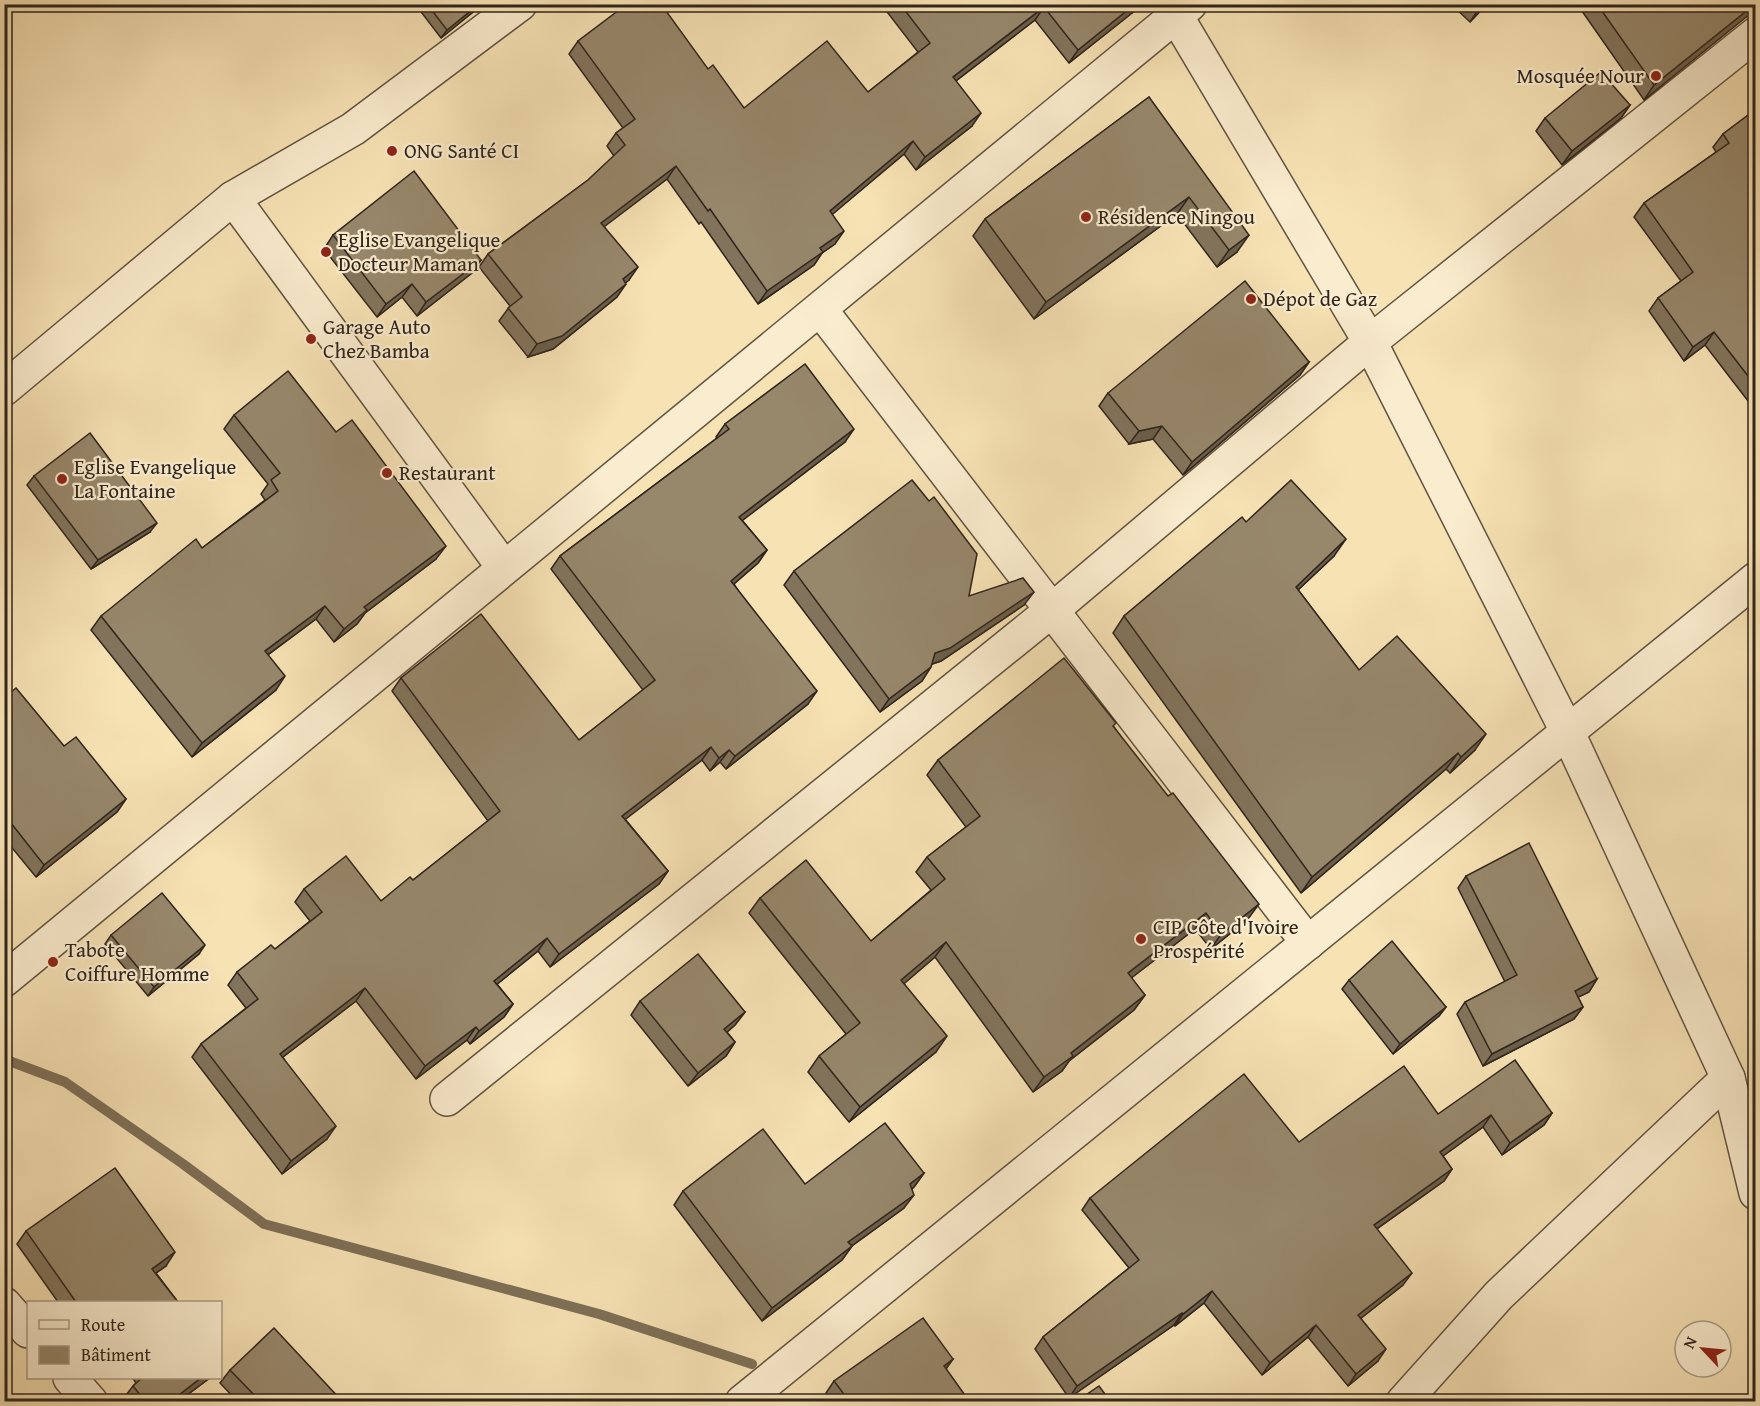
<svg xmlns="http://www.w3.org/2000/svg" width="1760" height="1406" font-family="'Gentium Book Plus',serif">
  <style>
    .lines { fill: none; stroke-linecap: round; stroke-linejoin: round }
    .stream { stroke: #7e7058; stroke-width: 10 }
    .street-casing { stroke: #615442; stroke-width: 36 }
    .street { stroke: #faecce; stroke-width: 33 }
    .wall { fill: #82745c; stroke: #2f251c; stroke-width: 1.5 }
    .shaded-wall { fill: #6a5e4b; stroke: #2f251c; stroke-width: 1.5 }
    .building { fill: #97876b; stroke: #2f251c; stroke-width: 1.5 }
    .poi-dot { fill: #8f2418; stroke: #faecce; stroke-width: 2 }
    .labels { text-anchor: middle; stroke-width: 4.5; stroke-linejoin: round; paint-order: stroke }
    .poi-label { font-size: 21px; fill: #2f251c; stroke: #faecce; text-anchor: start }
  </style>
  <rect width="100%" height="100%" fill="#f7e2b4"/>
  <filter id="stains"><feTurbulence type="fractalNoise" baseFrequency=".00333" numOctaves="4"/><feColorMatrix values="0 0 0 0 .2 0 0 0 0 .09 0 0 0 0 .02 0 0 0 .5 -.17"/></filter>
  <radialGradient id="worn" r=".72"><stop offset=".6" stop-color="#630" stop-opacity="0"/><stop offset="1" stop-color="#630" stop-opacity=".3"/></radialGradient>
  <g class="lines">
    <path class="stream" d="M 4,1059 L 65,1082 L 183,1164 L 264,1224 L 599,1314 L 752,1364"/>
    <defs>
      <g id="street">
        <path d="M 1169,4 L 1370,342 L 1568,733 L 1728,1078 L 1756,1193"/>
        <path d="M 233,198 L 504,568"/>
        <path d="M 820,309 L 1308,943"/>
        <path d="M 4,389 L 233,198 L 353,129 L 520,4"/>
        <path d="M 4,980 L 1190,4"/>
        <path d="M 447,1099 L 1051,611 L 1370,342 L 1756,34"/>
        <path d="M 4,1304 L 28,1331"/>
        <path d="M 70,1378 L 91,1402"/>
        <path d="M 742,1402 L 1756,579"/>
        <path d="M 1403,1402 L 1499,1295 L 1728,1078"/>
      </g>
    </defs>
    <use href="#street" class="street-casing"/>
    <use href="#street" class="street"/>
  </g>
  <g class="wall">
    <path d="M 415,4 L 483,4 L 441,38 Z"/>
    <path d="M 881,4 L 1140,4 L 1137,9 L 1069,63 L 1035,20 L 956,81 L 972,126 L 916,170 L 904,154 L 832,214 L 835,244 L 822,253 L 814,265 L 758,304 L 701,222 L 699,224 L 667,179 L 604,226 L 629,280 L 625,283 L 617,297 L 553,349 L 528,357 L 499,321 L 510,306 L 479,267 L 488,254 L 588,180 L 614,156 L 607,146 L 616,133 L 623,128 L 569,54 L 578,41 L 708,69 L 744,108 L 868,92 L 918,52 Z"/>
    <path d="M 1451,4 L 1487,4 L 1470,22 Z"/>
    <path d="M 1577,4 L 1755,4 L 1644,100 Z"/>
    <path d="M 1149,97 L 1237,252 L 1217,267 L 1177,214 L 1034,319 L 973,236 L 985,219 Z"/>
    <path d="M 1630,105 L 1621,118 L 1562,165 L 1536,131 L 1545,118 Z"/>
    <path d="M 1755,110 L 1755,410 L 1705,345 L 1684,361 L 1649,311 L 1658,298 L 1681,281 L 1634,217 L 1644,203 L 1716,152 L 1713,147 L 1723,134 Z"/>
    <path d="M 333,235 L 481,260 L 472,273 L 417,316 L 402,297 L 377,317 L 324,249 Z"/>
    <path d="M 1309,362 L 1300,375 L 1183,475 L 1153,439 L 1129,444 L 1099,406 L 1108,393 Z"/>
    <path d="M 234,415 L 436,559 L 365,613 L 357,624 L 334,642 L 316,619 L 268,655 L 276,690 L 192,757 L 91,630 L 101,616 L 202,548 L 265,500 L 261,494 L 268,484 L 224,429 Z"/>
    <path d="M 725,424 L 845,442 L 742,520 L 767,550 L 758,563 L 734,584 L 808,704 L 726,769 L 720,762 L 710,771 L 702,760 L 625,819 L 668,871 L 659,884 L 550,967 L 538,951 L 497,984 L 513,1004 L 504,1017 L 470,1044 L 467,1040 L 416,1079 L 356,1001 L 283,1057 L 327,1139 L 282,1174 L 192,1057 L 201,1044 L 246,1008 L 228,985 L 237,972 L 275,949 L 310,921 L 295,902 L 304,889 L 381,901 L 413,880 L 488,821 L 392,691 L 401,678 L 579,740 L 643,690 L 551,569 L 560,556 L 717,438 L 716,437 Z"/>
    <path d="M 34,476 L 150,532 L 91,569 L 27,485 Z"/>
    <path d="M 1246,522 L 1334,556 L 1298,590 L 1359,670 L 1475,750 L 1450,773 L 1446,769 L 1301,893 L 1113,633 L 1124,616 Z"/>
    <path d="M 794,571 L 969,596 L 1024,605 L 941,661 L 932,664 L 922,681 L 880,712 L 784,585 Z"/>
    <path d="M 1755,618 L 1755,634 L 1750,624 Z"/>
    <path d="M 4,698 L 64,746 L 126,799 L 117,812 L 36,877 L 4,838 Z"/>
    <path d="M 1114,727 L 1248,919 L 1211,949 L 1195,929 L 1131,978 L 1145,995 L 1134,1010 L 1069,1061 L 1062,1071 L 1033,1092 L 935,957 L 904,983 L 936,1052 L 849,1122 L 808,1072 L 819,1056 L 846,1034 L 749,913 L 760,898 L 871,941 L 931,890 L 916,872 L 927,857 L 966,827 L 927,775 L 938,760 Z"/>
    <path d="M 1466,876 L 1597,979 L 1589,992 L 1578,997 L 1583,1007 L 1574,1019 L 1483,1066 L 1457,1014 L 1465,1002 L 1505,982 L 1458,888 Z"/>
    <path d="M 111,935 L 199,954 L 148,996 L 105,944 Z"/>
    <path d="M 1349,980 L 1446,1007 L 1439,1016 L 1393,1054 L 1342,989 Z"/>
    <path d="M 640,1001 L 745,1012 L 735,1025 L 727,1032 L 735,1042 L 726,1056 L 688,1086 L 631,1015 Z"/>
    <path d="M 1552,1113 L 1544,1125 L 1502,1155 L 1483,1127 L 1443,1156 L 1452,1169 L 1444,1181 L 1377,1229 L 1403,1285 L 1361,1318 L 1378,1361 L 1348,1386 L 1308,1337 L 1262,1375 L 1204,1303 L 1175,1326 L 1174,1325 L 1069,1398 L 1035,1349 L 1043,1337 L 1129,1268 L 1082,1210 L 1090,1198 L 1299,1142 L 1438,1114 Z"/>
    <path d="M 924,1173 L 914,1187 L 912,1189 L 904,1208 L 852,1246 L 842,1260 L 762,1321 L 674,1205 L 683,1191 L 805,1184 Z"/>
    <path d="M 26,1231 L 166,1266 L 156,1273 L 178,1302 L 58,1302 L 17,1244 Z"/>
    <path d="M 953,1359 L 946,1369 L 969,1401 L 832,1401 L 826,1393 L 834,1381 Z"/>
    <path d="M 230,1370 L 342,1401 L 237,1401 L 220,1383 Z"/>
    <path d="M 132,1377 L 211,1377 L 179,1401 L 125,1401 L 123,1399 L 133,1386 L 136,1383 Z"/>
  </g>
  <g class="shaded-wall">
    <path d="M 479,4 L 483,4 L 441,38 L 447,30 Z"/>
    <path d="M 1135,4 L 1140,4 L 1137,9 L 1069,63 L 1078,50 Z"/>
    <path d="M 1483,4 L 1487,4 L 1470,22 L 1480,7 Z"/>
    <path d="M 1755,4 L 1755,10 L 1644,100 L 1654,85 Z"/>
    <path d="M 1044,7 L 1035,20 L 944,90 L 953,77 Z"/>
    <path d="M 1630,105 L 1621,118 L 1562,165 L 1572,151 Z"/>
    <path d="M 981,113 L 972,126 L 916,170 L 925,157 Z"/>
    <path d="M 913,141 L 904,154 L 821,224 L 830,211 Z"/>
    <path d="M 676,166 L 667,179 L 592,236 L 601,223 Z"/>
    <path d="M 1189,197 L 1177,214 L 1034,319 L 1046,302 Z"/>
    <path d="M 844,231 L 835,244 L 822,253 L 814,265 L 758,304 L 767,291 L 820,248 Z"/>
    <path d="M 1249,235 L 1237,252 L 1217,267 L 1229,250 Z"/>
    <path d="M 481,260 L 472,273 L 417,316 L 426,302 Z"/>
    <path d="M 638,267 L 629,280 L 614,292 L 623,279 Z"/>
    <path d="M 412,284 L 402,297 L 377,317 L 386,304 Z"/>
    <path d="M 626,284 L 617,297 L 553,349 L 528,357 L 537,344 Z"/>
    <path d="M 1714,332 L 1705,345 L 1684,361 L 1693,347 Z"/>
    <path d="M 1309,362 L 1300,375 L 1183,475 L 1192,462 Z"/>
    <path d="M 1162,426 L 1153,439 L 1129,444 L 1139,431 Z"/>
    <path d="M 854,429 L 845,442 L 730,530 L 739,517 Z"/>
    <path d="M 157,523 L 150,532 L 91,569 L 98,560 Z"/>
    <path d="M 1346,539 L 1334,556 L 1284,603 L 1296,587 Z"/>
    <path d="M 446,546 L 436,559 L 365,613 L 357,624 L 334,642 L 344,629 L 364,607 Z"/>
    <path d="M 767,550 L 758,563 L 722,594 L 731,581 Z"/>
    <path d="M 1034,592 L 1024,605 L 941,661 L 926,666 L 935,653 Z"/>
    <path d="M 325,606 L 316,619 L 255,664 L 265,651 Z"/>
    <path d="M 931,667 L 922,681 L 880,712 L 889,699 Z"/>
    <path d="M 285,676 L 276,690 L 192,757 L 202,743 Z"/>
    <path d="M 817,691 L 808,704 L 726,769 L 735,756 Z"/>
    <path d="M 1486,734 L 1475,750 L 1450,773 L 1461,757 Z"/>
    <path d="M 711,747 L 702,760 L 613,829 L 622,816 Z"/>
    <path d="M 729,750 L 720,762 L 710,771 L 719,758 Z"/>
    <path d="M 1458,753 L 1446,769 L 1301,893 L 1312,877 Z"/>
    <path d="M 126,799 L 117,812 L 36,877 L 44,865 Z"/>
    <path d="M 668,871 L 659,884 L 550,967 L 559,954 Z"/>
    <path d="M 1259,904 L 1248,919 L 1211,949 L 1221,934 Z"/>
    <path d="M 1206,913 L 1195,929 L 1117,989 L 1128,973 Z"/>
    <path d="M 547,938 L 538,951 L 485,994 L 494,981 Z"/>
    <path d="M 946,942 L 935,957 L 891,995 L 901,980 Z"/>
    <path d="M 205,945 L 199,954 L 148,996 L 154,987 Z"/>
    <path d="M 1597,979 L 1589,992 L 1566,1003 L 1575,991 Z"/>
    <path d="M 365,988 L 356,1001 L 271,1066 L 280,1054 Z"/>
    <path d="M 1145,995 L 1134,1010 L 1069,1061 L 1062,1071 L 1033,1092 L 1044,1077 L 1071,1053 Z"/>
    <path d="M 513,1004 L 504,1017 L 470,1044 L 479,1031 Z"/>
    <path d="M 1446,1007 L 1439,1016 L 1393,1054 L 1400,1044 Z"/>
    <path d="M 1583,1007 L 1574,1019 L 1483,1066 L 1492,1054 Z"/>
    <path d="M 745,1012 L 735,1025 L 715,1043 L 724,1029 Z"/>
    <path d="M 476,1027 L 467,1040 L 416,1079 L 425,1066 Z"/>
    <path d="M 947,1036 L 936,1052 L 849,1122 L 860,1107 Z"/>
    <path d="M 735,1042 L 726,1056 L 688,1086 L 698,1073 Z"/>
    <path d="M 1552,1113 L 1544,1125 L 1502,1155 L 1510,1143 Z"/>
    <path d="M 1491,1115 L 1483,1127 L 1432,1164 L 1440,1152 Z"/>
    <path d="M 336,1126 L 327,1139 L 282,1174 L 291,1161 Z"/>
    <path d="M 1452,1169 L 1444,1181 L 1365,1237 L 1374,1225 Z"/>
    <path d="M 924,1173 L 914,1187 L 901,1198 L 910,1184 Z"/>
    <path d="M 914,1195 L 904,1208 L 839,1255 L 848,1242 Z"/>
    <path d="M 852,1246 L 842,1260 L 762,1321 L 772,1308 Z"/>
    <path d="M 175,1252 L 166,1266 L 143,1282 L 152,1269 Z"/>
    <path d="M 1412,1273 L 1403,1285 L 1350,1327 L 1358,1315 Z"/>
    <path d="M 1212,1291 L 1204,1303 L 1175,1326 L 1183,1314 Z"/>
    <path d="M 1182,1313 L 1174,1325 L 1069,1398 L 1077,1386 Z"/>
    <path d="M 1316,1325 L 1308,1337 L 1262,1375 L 1270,1363 Z"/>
    <path d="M 1386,1349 L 1378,1361 L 1348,1386 L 1356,1374 Z"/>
    <path d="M 953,1359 L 944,1371 L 944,1366 Z"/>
    <path d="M 202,1377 L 211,1377 L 179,1401 L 171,1401 Z"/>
  </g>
  <g class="building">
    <path d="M 427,4 L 479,4 L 447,30 Z"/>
    <path d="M 627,4 L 661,4 L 708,69 L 713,65 L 744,108 L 827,41 L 868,92 L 930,43 L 900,4 L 1135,4 L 1078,50 L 1044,7 L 953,77 L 981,113 L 925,157 L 913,141 L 830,211 L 844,231 L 820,248 L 823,252 L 767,291 L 710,209 L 708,211 L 676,166 L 601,223 L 638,267 L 623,279 L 626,284 L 562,336 L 537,344 L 508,308 L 522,297 L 488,254 L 588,180 L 625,145 L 616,133 L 635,119 L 578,41 Z"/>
    <path d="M 1597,4 L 1755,4 L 1654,85 Z"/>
    <path d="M 1601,72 L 1630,105 L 1572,151 L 1545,118 Z"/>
    <path d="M 1149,97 L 1249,235 L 1229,250 L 1189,197 L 1046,302 L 985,219 Z"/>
    <path d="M 1755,110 L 1755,385 L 1714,332 L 1693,347 L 1658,298 L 1693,272 L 1644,203 L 1729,143 L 1723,134 Z"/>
    <path d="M 414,171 L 481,260 L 426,302 L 412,284 L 386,304 L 333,235 Z"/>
    <path d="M 1245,281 L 1309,362 L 1192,462 L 1162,426 L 1139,431 L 1108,393 Z"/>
    <path d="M 805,364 L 854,429 L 739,517 L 767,550 L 731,581 L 817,691 L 735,756 L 729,750 L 719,758 L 711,747 L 622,816 L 668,871 L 559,954 L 547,938 L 494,981 L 513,1004 L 479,1031 L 476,1027 L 425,1066 L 365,988 L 280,1054 L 336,1126 L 291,1161 L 201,1044 L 258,999 L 237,972 L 271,945 L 275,949 L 322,912 L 304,889 L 346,856 L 381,901 L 410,877 L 413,880 L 500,811 L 401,678 L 481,614 L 579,740 L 655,680 L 560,556 L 729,429 L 725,424 Z"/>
    <path d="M 288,371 L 336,432 L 352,420 L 446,546 L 364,607 L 367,610 L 344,629 L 325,606 L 265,651 L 285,676 L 202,743 L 101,616 L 196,539 L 202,548 L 278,491 L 271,480 L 280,473 L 234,415 Z"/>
    <path d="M 90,433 L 157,523 L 98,560 L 34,476 Z"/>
    <path d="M 912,480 L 929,501 L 934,497 L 977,554 L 969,596 L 1023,578 L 1034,592 L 950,648 L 935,653 L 931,667 L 889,699 L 794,571 Z"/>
    <path d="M 1291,480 L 1346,539 L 1296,587 L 1359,670 L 1397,636 L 1486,734 L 1461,757 L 1458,753 L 1312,877 L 1124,616 L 1242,517 L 1246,522 Z"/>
    <path d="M 1064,658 L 1116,723 L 1113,726 L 1168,796 L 1173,793 L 1259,904 L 1221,934 L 1206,913 L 1128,973 L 1145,995 L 1071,1053 L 1073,1056 L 1044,1077 L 946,942 L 901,980 L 947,1036 L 860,1107 L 819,1056 L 860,1023 L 760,898 L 806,860 L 871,941 L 945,879 L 927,857 L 980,816 L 938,760 Z"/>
    <path d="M 16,688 L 64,746 L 76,737 L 126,799 L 44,865 L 11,823 L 4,828 L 4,698 Z"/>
    <path d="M 1529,843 L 1597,979 L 1575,991 L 1583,1007 L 1492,1054 L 1465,1002 L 1517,975 L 1466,876 Z"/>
    <path d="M 162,893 L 205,945 L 154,987 L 111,935 Z"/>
    <path d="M 1392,941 L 1446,1007 L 1400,1044 L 1349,980 Z"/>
    <path d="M 698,954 L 745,1012 L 724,1029 L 735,1042 L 698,1073 L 640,1001 Z"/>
    <path d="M 1515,1060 L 1552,1113 L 1510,1143 L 1491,1115 L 1440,1152 L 1452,1169 L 1374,1225 L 1412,1273 L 1358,1315 L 1386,1349 L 1356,1374 L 1316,1325 L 1270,1363 L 1212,1291 L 1183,1314 L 1182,1313 L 1077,1386 L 1043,1337 L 1139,1260 L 1090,1198 L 1244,1074 L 1299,1142 L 1404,1066 L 1438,1114 Z"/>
    <path d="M 885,1123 L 924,1173 L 910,1184 L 914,1195 L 848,1242 L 852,1246 L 772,1308 L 683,1191 L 763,1129 L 805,1184 Z"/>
    <path d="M 115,1168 L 175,1252 L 152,1269 L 178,1302 L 76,1302 L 26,1231 Z"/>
    <path d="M 923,1318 L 953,1359 L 944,1366 L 969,1401 L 903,1401 L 900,1397 L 894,1401 L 849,1401 L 834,1381 Z"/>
    <path d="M 274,1328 L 342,1401 L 260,1401 L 230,1370 Z"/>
    <path d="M 143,1377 L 202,1377 L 171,1401 L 145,1401 L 133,1386 Z"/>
    <path d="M 1099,1386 L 1110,1401 L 1077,1401 Z"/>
  </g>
  <g class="poi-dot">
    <circle cx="1656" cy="76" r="6"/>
    <circle cx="392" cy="151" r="6"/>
    <circle cx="1086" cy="217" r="6"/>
    <circle cx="326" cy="252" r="6"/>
    <circle cx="1251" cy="299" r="6"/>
    <circle cx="311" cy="339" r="6"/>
    <circle cx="387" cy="473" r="6"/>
    <circle cx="62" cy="479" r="6"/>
    <circle cx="1141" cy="939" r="6"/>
    <circle cx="53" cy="962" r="6"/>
  </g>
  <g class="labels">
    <g class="poi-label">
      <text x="1644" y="83" text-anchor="end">Mosquée Nour</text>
      <text x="404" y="158">ONG Santé CI</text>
      <text x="1098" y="224">Résidence Ningou</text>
      <text x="338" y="247">Eglise Evangelique<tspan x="338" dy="24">Docteur Maman</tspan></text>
      <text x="1263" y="306">Dépot de Gaz</text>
      <text x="323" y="334">Garage Auto<tspan x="323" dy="24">Chez Bamba</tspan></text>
      <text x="74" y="474">Eglise Evangelique<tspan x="74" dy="24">La Fontaine</tspan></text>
      <text x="399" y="480">Restaurant</text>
      <text x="1153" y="934">CIP Côte d'Ivoire<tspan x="1153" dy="24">Prospérité</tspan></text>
      <text x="65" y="957">Tabote<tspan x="65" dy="24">Coiffure Homme</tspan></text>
    </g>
  </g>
  <rect width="1760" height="1406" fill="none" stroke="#f7e2b4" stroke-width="24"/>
  <rect x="6" y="6" width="1748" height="1394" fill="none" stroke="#2f251c" stroke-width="3"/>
  <rect x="12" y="12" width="1736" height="1382" fill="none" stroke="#2f251c" stroke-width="1.5"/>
  <rect x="27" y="1301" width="195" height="78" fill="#faecce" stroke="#a99c87" stroke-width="1.5"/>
  <rect x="39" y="1320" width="30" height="9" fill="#faecce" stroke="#a99c87" stroke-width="1.5"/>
  <text x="81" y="1331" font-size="18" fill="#2f251c">Route</text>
  <rect x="39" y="1346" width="30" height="18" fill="#97876b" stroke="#a99c87" stroke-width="1.5"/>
  <text x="81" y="1361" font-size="18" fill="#2f251c">Bâtiment</text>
  <g transform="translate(1703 1349) rotate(296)"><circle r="28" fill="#faecce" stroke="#a99c87" stroke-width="1.5"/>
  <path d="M0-4.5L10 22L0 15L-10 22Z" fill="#8f2418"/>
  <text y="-9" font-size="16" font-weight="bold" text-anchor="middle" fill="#2f251c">N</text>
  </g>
  <rect width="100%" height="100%" filter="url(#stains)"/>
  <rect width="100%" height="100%" fill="url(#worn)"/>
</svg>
